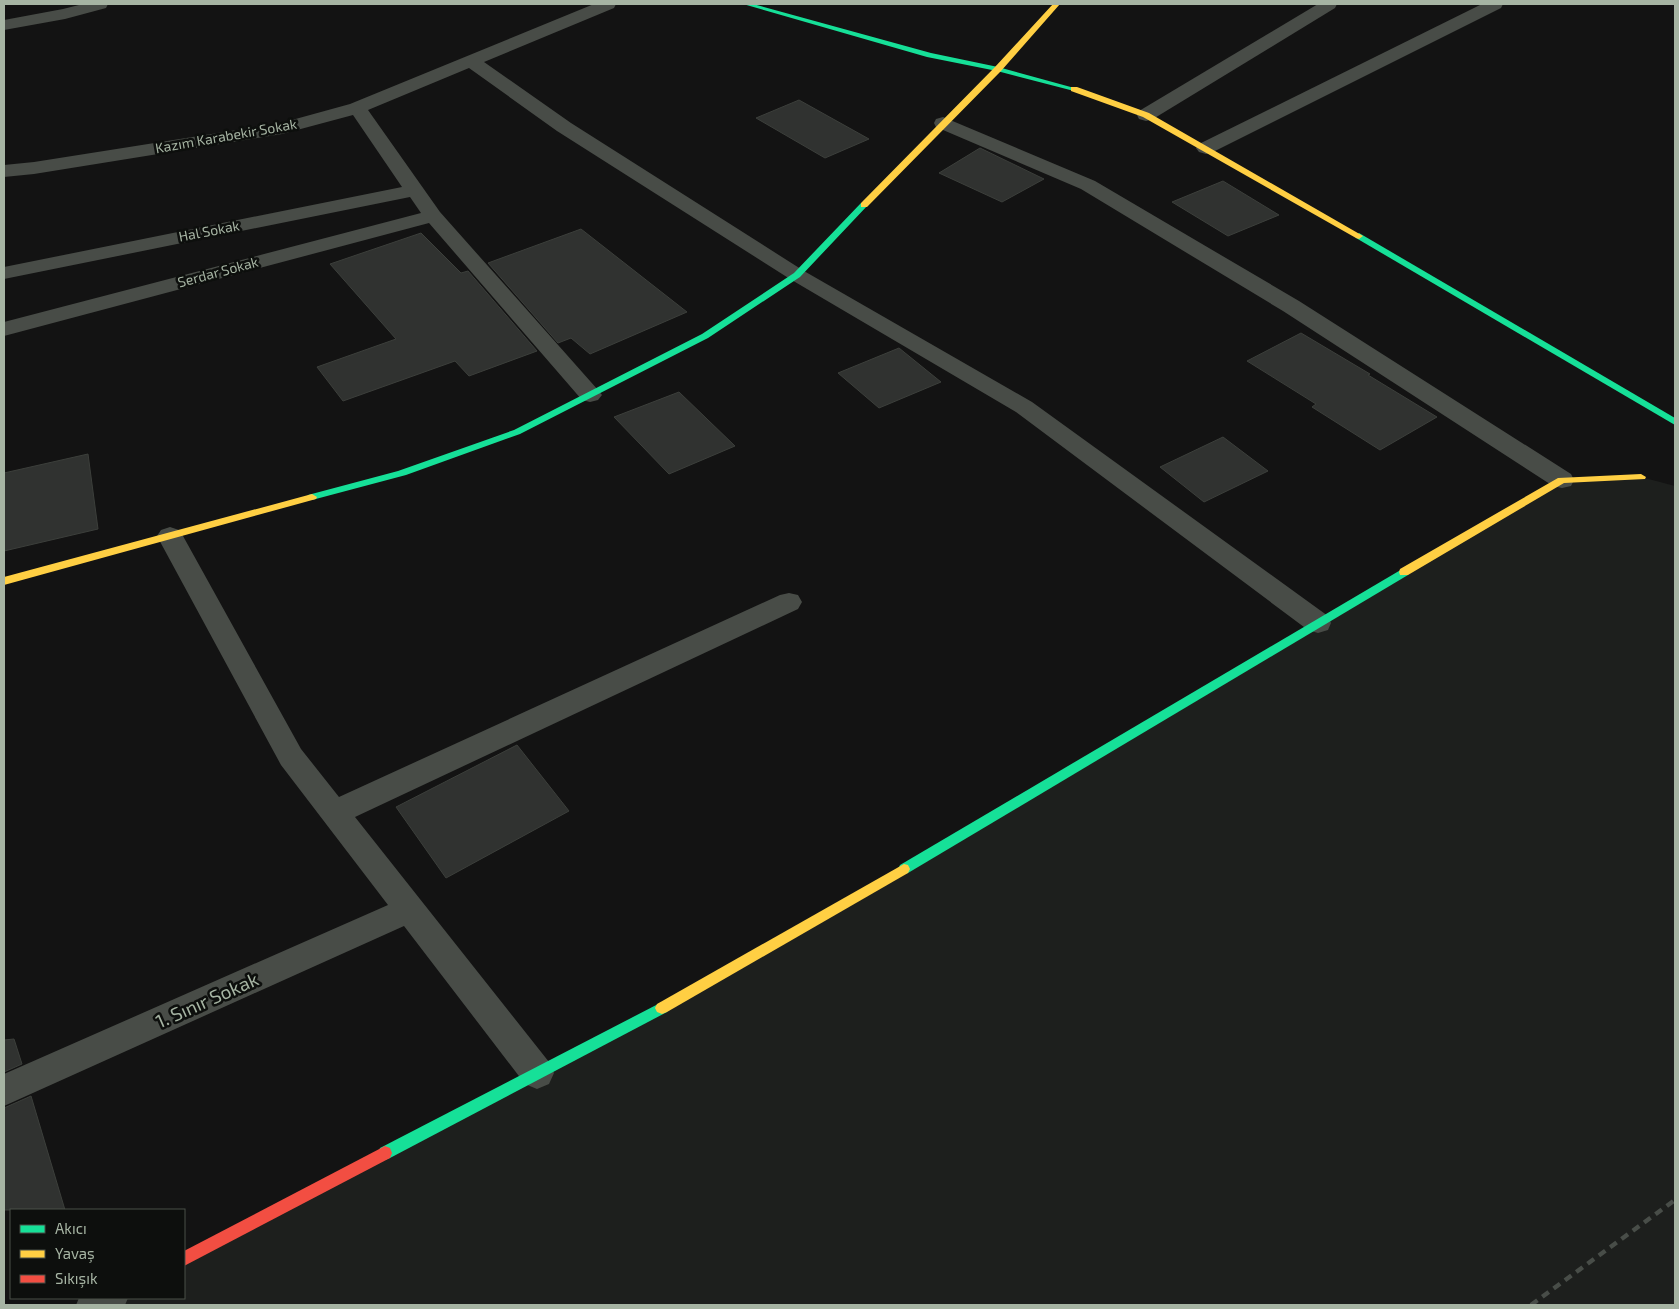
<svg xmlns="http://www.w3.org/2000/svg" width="1679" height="1309" font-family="'Exo 2',sans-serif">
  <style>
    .built { fill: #1d1f1d }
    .building { fill: #303230; stroke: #3c3f3b }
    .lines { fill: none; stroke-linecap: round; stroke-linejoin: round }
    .street { fill: #484c47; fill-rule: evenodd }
    .fast { fill: #16e098; fill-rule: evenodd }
    .slow { fill: #ffcf43; fill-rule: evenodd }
    .jam { fill: #f24e42; fill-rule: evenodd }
    .rail { stroke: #484d48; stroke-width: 4.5; stroke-dasharray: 8 6; stroke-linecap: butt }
    .labels { text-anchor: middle; stroke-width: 5; stroke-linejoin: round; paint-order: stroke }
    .far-street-label { font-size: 14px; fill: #a6b4a3; stroke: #0d0f0d }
    .near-street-label { font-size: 19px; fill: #a6b4a3; stroke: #0d0f0d }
  </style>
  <rect width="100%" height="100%" fill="#131313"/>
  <path class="built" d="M 1641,477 L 1675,486 L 1675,1305 L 95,1305 L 109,1298 L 184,1298 L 184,1259 L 667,1005 L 1562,480 Z"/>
  <g class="building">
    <path d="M 799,100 L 869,139 L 825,158 L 756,118 Z"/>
    <path d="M 980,148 L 1044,179 L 1002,202 L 939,173 Z"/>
    <path d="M 1223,181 L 1279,215 L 1228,236 L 1172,202 Z"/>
    <path d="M 581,229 L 687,312 L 590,354 L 571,338 L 558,343 L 488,263 Z"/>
    <path d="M 421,233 L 461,273 L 468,271 L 537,351 L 469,376 L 455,361 L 343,401 L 317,367 L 396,339 L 330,264 Z"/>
    <path d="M 1301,333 L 1370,374 L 1368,375 L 1437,417 L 1380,450 L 1312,407 L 1316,404 L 1247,361 Z"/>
    <path d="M 899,348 L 941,382 L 879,408 L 838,373 Z"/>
    <path d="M 679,392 L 735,446 L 669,474 L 614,417 Z"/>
    <path d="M 1223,437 L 1268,471 L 1204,502 L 1160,467 Z"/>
    <path d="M 88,454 L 98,529 L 4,551 L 4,473 Z"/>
    <path d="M 517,745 L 569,811 L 446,878 L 396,807 Z"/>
    <path d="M 14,1039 L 22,1064 L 4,1072 L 4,1040 Z"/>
    <path d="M 31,1096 L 65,1210 L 4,1210 L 4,1108 Z"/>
  </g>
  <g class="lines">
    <g class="street">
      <path d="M 83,4 L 108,4 L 106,8 L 65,19 L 4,30 L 4,20 L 63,9 Z"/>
      <path d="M 594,4 L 616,4 L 614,8 L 484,62 L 571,123 L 804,271 L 1032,402 L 1328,616 L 1331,623 L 1328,630 L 1318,633 L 1308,630 L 1016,412 L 790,279 L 557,131 L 469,68 L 368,110 L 440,212 L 598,390 L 602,395 L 598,400 L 590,402 L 582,400 L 429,223 L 4,336 L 4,322 L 421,213 L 410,197 L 4,279 L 4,267 L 402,187 L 353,115 L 282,134 L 34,174 L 4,177 L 4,165 L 34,162 L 281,123 L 350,104 Z"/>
      <path d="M 1318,4 L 1337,4 L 1335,8 L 1153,119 L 1146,121 L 1139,119 L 1137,115 L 1139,111 Z"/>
      <path d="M 1482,4 L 1503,4 L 1501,8 L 1213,152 L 1206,154 L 1199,152 L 1196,148 L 1199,144 Z"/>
      <path d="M 943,117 L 1095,181 L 1299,301 L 1571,474 L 1574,480 L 1571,486 L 1562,488 L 1553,486 L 1283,311 L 1081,189 L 936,127 L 934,123 L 936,119 Z"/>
      <path d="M 170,527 L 179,530 L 183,536 L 301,749 L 339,797 L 780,595 L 789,593 L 798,595 L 802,602 L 798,609 L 355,817 L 549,1062 L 554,1073 L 549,1084 L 537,1089 L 525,1084 L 404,926 L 4,1106 L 4,1074 L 388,905 L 281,765 L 157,536 L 161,530 Z"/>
      <path d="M 79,1298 L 128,1298 L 125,1305 L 76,1305 Z"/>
    </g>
    <g class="fast">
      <path d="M 743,4 L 753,4 L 931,53 L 998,67 L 1078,89 L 1074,91 L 997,71 L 927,57 Z"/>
      <path d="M 861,203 L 868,205 L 800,277 L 708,338 L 520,434 L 406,475 L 312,500 L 307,497 L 308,495 L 398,471 L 514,430 L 702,334 L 794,273 Z"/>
      <path d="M 1359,233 L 1675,418 L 1675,425 L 1356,238 L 1355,236 Z"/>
      <path d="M 1404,568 L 1408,569 L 1409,572 L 1408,575 L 908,873 L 904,874 L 900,873 L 898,869 L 900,865 Z"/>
      <path d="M 662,1002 L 667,1004 L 669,1008 L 667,1012 L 390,1158 L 385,1160 L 380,1158 L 378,1153 L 380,1148 Z"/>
    </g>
    <g class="slow">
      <path d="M 1053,4 L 1060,4 L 1001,71 L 867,207 L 861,207 L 861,203 L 995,67 Z"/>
      <path d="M 1071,87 L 1077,87 L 1149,113 L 1363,236 L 1359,239 L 1356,238 L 1143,117 L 1071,91 Z"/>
      <path d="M 1641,474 L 1646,477 L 1645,479 L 1564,483 L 1408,575 L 1400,575 L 1399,572 L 1400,569 L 1558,478 Z"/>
      <path d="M 312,494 L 317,497 L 316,499 L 4,585 L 4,577 Z"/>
      <path d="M 904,864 L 908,865 L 910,869 L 908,873 L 667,1012 L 662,1014 L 657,1012 L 655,1008 L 657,1004 Z"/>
    </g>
    <path class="jam" d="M 385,1146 L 390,1148 L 392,1153 L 390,1158 L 184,1266 L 184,1251 Z"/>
    <path class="rail" d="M 1531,1305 L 1675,1200"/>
  </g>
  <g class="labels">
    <g class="far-street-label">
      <text transform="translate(226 136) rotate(-10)" y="5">Kazım Karabekir Sokak</text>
      <text transform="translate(209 231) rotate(-11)" y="5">Hal Sokak</text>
      <text transform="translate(218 272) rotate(-15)" y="5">Serdar Sokak</text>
    </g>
    <g class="near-street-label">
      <text transform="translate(207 1000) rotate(-24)" y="7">1. Sınır Sokak</text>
    </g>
  </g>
  <rect width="1679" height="1309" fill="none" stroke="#a6b4a3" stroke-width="10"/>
  <rect x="10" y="1209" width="175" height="90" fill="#0d0f0d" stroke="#4a5149"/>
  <rect x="20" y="1225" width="25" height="8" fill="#16e098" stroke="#4a5149"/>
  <text x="55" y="1234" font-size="15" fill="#a6b4a3">Akıcı</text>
  <rect x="20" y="1250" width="25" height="8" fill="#ffcf43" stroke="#4a5149"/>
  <text x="55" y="1259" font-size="15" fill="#a6b4a3">Yavaş</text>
  <rect x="20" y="1275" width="25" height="8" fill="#f24e42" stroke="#4a5149"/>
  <text x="55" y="1284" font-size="15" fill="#a6b4a3">Sıkışık</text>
</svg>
